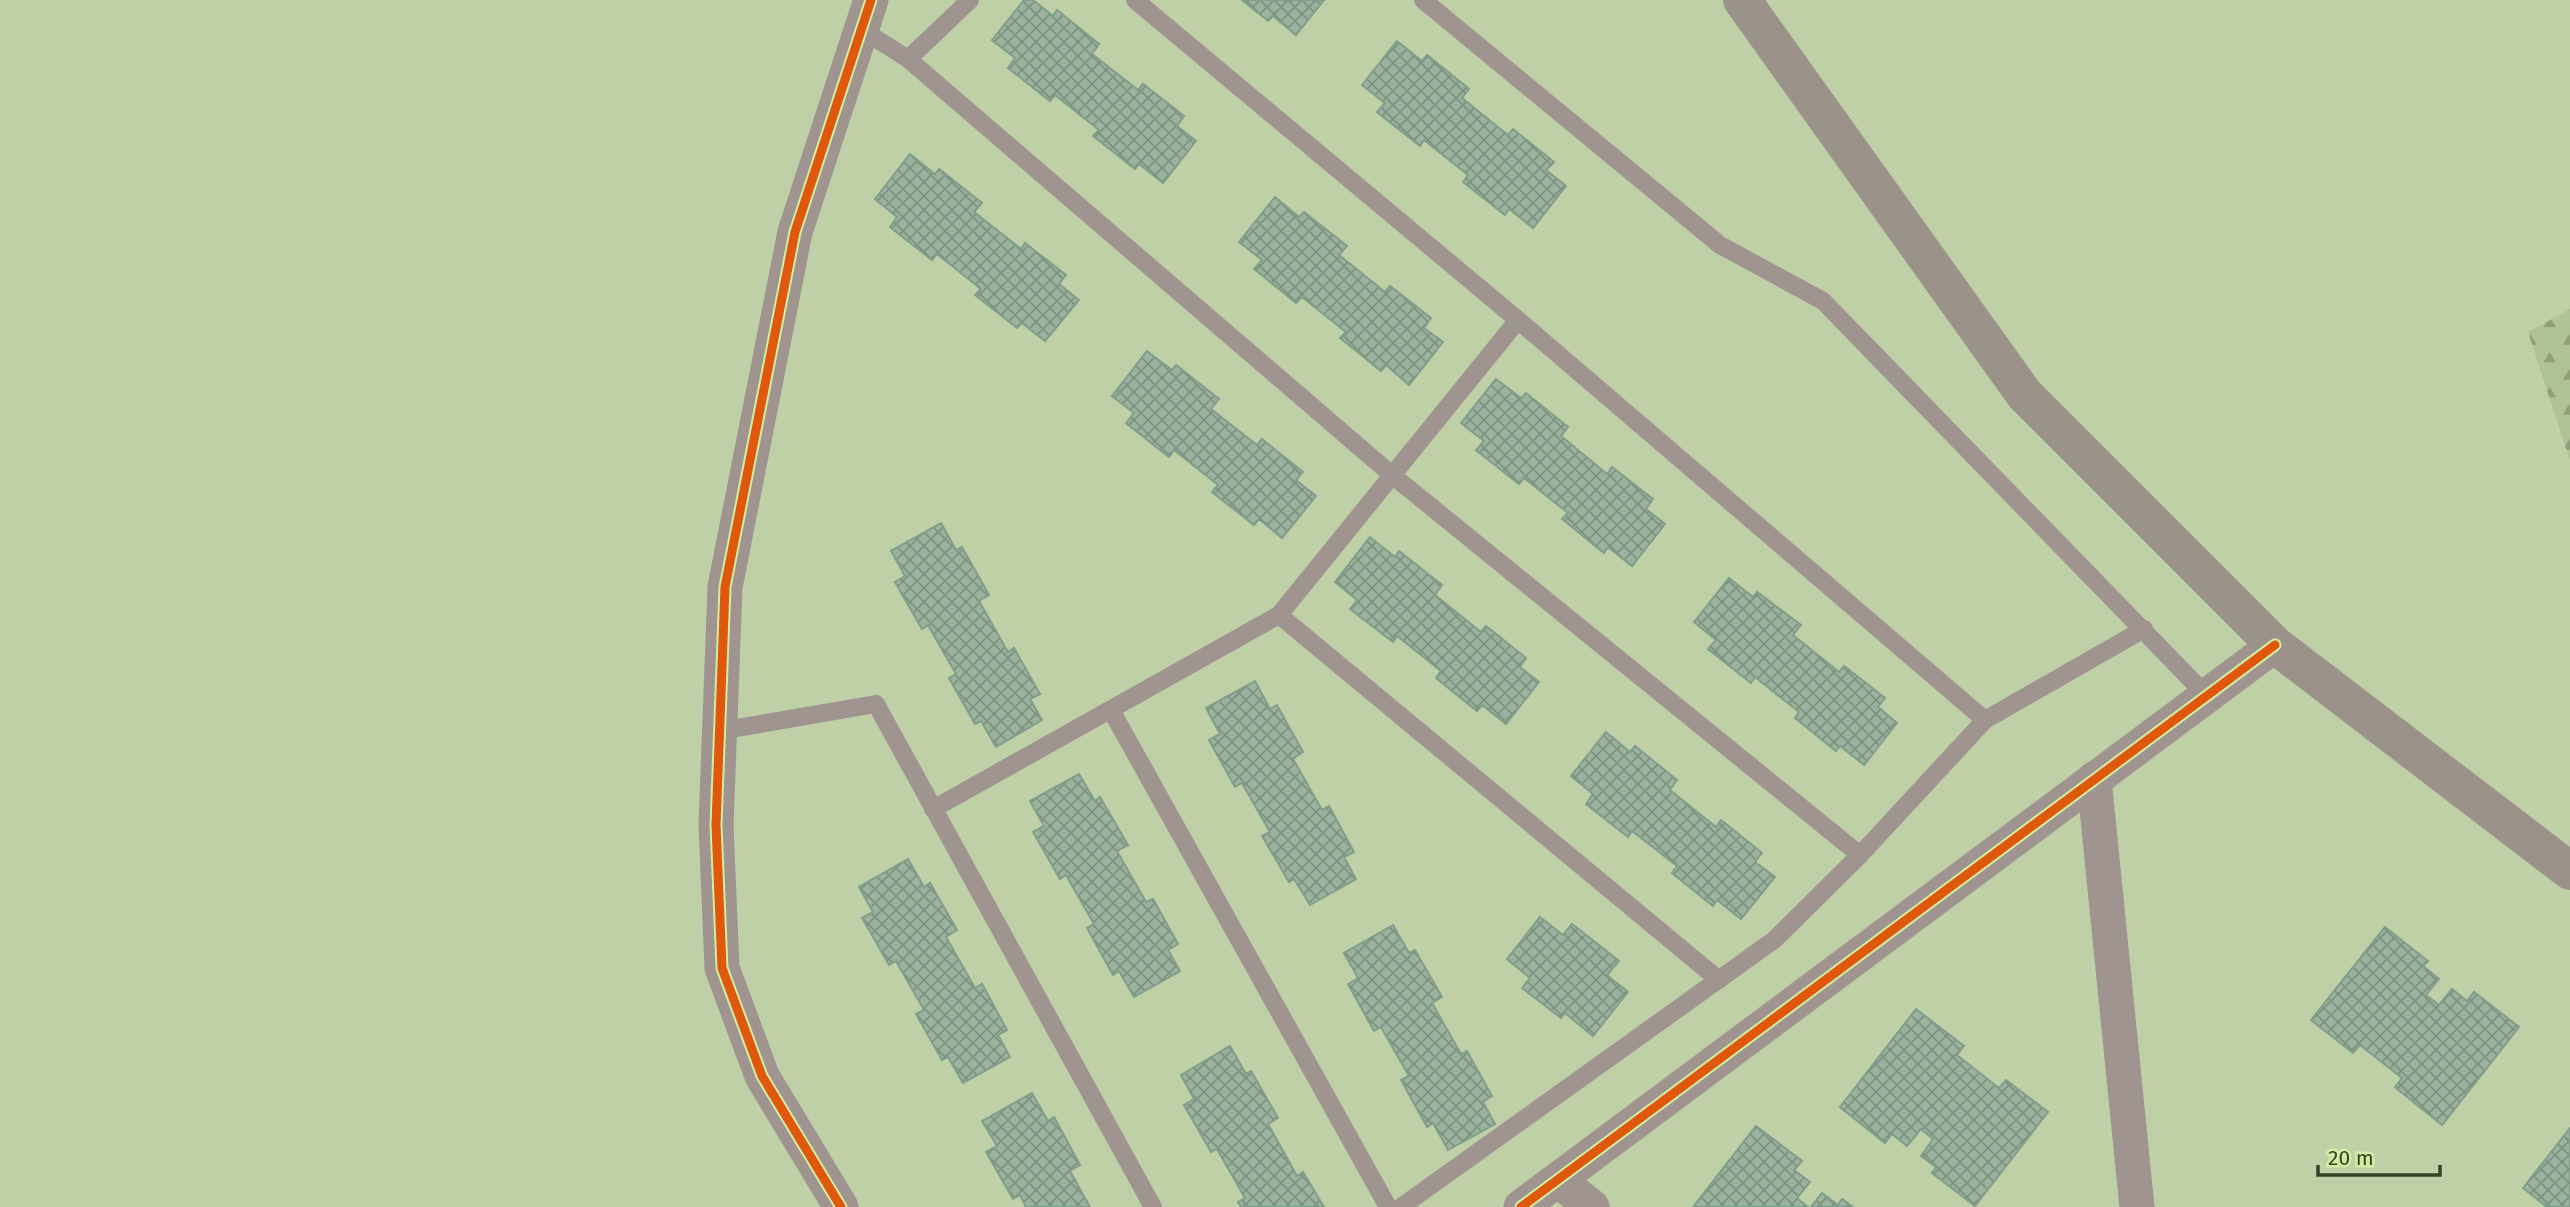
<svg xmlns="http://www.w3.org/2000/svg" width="2570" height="1207" font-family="'Fira Sans',sans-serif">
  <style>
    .forest { fill: url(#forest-firs) }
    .building { fill: url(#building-cross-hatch); stroke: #7f9f8a; stroke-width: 2 }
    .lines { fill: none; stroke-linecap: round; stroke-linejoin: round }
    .lane { stroke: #a09490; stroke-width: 18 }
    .street { stroke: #a09490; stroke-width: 35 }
    .secondary { stroke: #9b9289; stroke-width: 38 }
    .cycleway-casing { stroke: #cfeea3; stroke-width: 13 }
    .cycleway { stroke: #df580d; stroke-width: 9 }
  </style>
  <defs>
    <pattern id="forest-firs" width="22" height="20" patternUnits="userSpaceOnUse" patternTransform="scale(1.75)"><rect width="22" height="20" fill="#b0c395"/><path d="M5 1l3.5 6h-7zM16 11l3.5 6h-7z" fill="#90a079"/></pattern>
    <pattern id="building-cross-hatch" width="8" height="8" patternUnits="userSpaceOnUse" patternTransform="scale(1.75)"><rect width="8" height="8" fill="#9ab29e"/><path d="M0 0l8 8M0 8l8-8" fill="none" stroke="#7e9280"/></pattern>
  </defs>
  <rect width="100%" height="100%" fill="#bfd0a7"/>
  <path class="forest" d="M 2570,309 L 2570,461 L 2528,332 Z"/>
  <g class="building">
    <path d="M 1024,0 L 1033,0 L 1053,16 L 1057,10 L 1099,44 L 1092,54 L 1138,90 L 1143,84 L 1184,116 L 1177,126 L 1196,141 L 1163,183 L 1139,164 L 1135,169 L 1093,136 L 1099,130 L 1055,95 L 1050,101 L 1008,68 L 1015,58 L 992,40 Z"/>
    <path d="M 1242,0 L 1324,0 L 1296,35 L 1273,16 L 1268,21 Z"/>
    <path d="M 1397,41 L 1422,61 L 1427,55 L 1469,89 L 1462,98 L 1508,135 L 1513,129 L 1554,162 L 1546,170 L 1566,186 L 1533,228 L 1509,209 L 1505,215 L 1463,182 L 1468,175 L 1424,140 L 1420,146 L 1377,112 L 1385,103 L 1362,85 Z"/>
    <path d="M 910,154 L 935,174 L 939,169 L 982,203 L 974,212 L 1021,249 L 1025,243 L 1066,275 L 1059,284 L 1079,300 L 1045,341 L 1022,323 L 1017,328 L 975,295 L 981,289 L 937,254 L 932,260 L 890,227 L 897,217 L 875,199 Z"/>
    <path d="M 1275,197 L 1299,217 L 1304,212 L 1347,246 L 1339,255 L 1385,292 L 1390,286 L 1431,318 L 1424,328 L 1443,342 L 1409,385 L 1386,365 L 1381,371 L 1340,338 L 1346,332 L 1302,297 L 1296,303 L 1254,269 L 1262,260 L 1239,242 Z"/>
    <path d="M 1147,351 L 1172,370 L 1176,365 L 1219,399 L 1211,409 L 1257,445 L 1262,439 L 1303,472 L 1296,480 L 1316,496 L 1282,538 L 1259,519 L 1254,525 L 1212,492 L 1218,485 L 1174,450 L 1169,457 L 1126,423 L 1134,413 L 1112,396 Z"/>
    <path d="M 1496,379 L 1521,398 L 1526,393 L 1568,427 L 1561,436 L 1607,474 L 1612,467 L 1653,499 L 1646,509 L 1665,524 L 1632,566 L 1608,547 L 1604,553 L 1562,519 L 1568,513 L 1524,478 L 1519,484 L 1476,450 L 1484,441 L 1461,423 Z"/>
    <path d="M 941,523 L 956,550 L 962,547 L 989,595 L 979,601 L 1008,652 L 1014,648 L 1040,694 L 1030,699 L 1042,720 L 996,747 L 981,721 L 975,724 L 949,678 L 956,674 L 928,625 L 922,629 L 895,582 L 905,576 L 891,551 Z"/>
    <path d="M 1370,537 L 1395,557 L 1399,551 L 1442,585 L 1435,595 L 1481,632 L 1486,626 L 1526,658 L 1520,667 L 1539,682 L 1506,724 L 1482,705 L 1477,711 L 1436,678 L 1441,671 L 1397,636 L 1393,642 L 1350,609 L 1357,600 L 1335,582 Z"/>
    <path d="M 1729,578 L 1753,597 L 1757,592 L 1801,625 L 1793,635 L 1839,672 L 1844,666 L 1885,698 L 1878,707 L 1897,723 L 1864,765 L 1840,746 L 1836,751 L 1795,718 L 1799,712 L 1755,677 L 1751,683 L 1708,649 L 1716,640 L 1694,622 Z"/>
    <path d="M 1255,681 L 1270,709 L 1277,705 L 1303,752 L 1293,759 L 1322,810 L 1329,806 L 1354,852 L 1344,857 L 1356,879 L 1310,905 L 1294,879 L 1289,882 L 1262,836 L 1270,832 L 1242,783 L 1235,787 L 1209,740 L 1220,734 L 1206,708 Z"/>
    <path d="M 1606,732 L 1630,752 L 1635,746 L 1677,780 L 1670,790 L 1716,827 L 1721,820 L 1762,853 L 1755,862 L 1775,877 L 1741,919 L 1717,900 L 1713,906 L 1672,873 L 1677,866 L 1632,831 L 1628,837 L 1586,804 L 1593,794 L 1571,776 Z"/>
    <path d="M 1079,774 L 1095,801 L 1100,797 L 1128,845 L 1117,851 L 1146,902 L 1153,899 L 1178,944 L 1168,950 L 1180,971 L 1134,997 L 1119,971 L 1113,975 L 1087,928 L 1094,924 L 1066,875 L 1060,879 L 1033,832 L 1044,826 L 1030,801 Z"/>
    <path d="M 908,859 L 924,887 L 930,883 L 957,930 L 946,937 L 975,988 L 982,984 L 1007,1030 L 998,1035 L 1010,1057 L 963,1083 L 948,1057 L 942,1060 L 916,1014 L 924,1010 L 896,961 L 889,965 L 862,918 L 873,912 L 859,887 Z"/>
    <path d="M 1540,917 L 1563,935 L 1572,924 L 1619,961 L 1607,975 L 1628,992 L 1593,1036 L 1565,1013 L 1561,1018 L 1522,988 L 1530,978 L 1507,959 Z"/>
    <path d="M 1393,925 L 1409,953 L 1415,950 L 1442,997 L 1432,1003 L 1461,1054 L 1467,1051 L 1492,1096 L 1483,1102 L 1495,1124 L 1448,1150 L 1433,1123 L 1427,1127 L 1401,1080 L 1409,1076 L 1381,1027 L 1374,1031 L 1348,984 L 1358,978 L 1344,953 Z"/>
    <path d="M 2385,927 L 2428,961 L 2423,966 L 2439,979 L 2426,995 L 2439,1005 L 2452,989 L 2467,1001 L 2474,992 L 2519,1027 L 2442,1125 L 2395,1087 L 2402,1078 L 2360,1045 L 2353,1053 L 2311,1020 Z"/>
    <path d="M 1916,1009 L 1964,1046 L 1957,1055 L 1999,1088 L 2006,1080 L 2048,1112 L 1975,1206 L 1932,1173 L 1936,1167 L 1921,1156 L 1933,1139 L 1921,1129 L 1907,1146 L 1892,1134 L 1885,1143 L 1840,1107 Z"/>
    <path d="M 1230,1046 L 1246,1074 L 1251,1071 L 1278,1118 L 1268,1124 L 1297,1176 L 1303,1172 L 1324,1207 L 1241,1207 L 1238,1202 L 1245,1198 L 1217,1149 L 1211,1152 L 1184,1105 L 1194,1099 L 1181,1075 Z"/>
    <path d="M 1032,1093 L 1048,1121 L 1054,1117 L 1080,1165 L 1070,1171 L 1090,1207 L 1026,1207 L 1020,1195 L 1013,1199 L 986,1152 L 997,1146 L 982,1121 Z"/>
    <path d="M 1756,1126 L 1802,1161 L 1794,1170 L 1810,1182 L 1797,1198 L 1808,1207 L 1693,1207 Z"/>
    <path d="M 2570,1128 L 2570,1207 L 2547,1207 L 2523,1188 Z"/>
    <path d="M 1822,1193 L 1838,1205 L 1842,1199 L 1853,1207 L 1811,1207 Z"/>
  </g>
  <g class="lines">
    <g class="lane">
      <path d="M 1135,0 L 1518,320 L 1985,720"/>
      <path d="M 1423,0 L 1720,245 L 1823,301 L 2207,696"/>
      <path d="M 861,29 L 908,59 L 1392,475 L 1860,855"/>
      <path d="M 908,59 L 970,0"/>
      <path d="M 1279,615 L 1719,980"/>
      <path d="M 1111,710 L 1388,1207"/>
      <path d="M 719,731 L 876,704 L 1153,1207"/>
      <path d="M 933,809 L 1279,615 L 1518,320"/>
      <path d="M 1401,1207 L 1774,940 L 1860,855 L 1985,720 L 2144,629"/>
    </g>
    <g class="street">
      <path d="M 2094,779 L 2137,1207"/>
      <path d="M 1558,1180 L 1592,1207"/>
      <path d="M 841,1207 L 762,1076 L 722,968 L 716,825 L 725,587 L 795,232 L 871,0"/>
      <path d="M 1521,1207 L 2275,645"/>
    </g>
    <path class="secondary" d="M 1742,0 L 2024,394 L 2275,645 L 2570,871"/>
    <defs>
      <g id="cycleway">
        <path d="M 841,1207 L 762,1076 L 722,968 L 716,825 L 725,587 L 795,232 L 871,0"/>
        <path d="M 1521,1207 L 2275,645"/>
      </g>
    </defs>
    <use href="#cycleway" class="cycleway-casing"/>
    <use href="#cycleway" class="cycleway"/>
  </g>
  <path d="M2318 1165v10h122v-10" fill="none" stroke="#364223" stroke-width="3.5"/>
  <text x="2328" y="1165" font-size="21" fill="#364223" stroke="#cfeea3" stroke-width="5" paint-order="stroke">20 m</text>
</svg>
